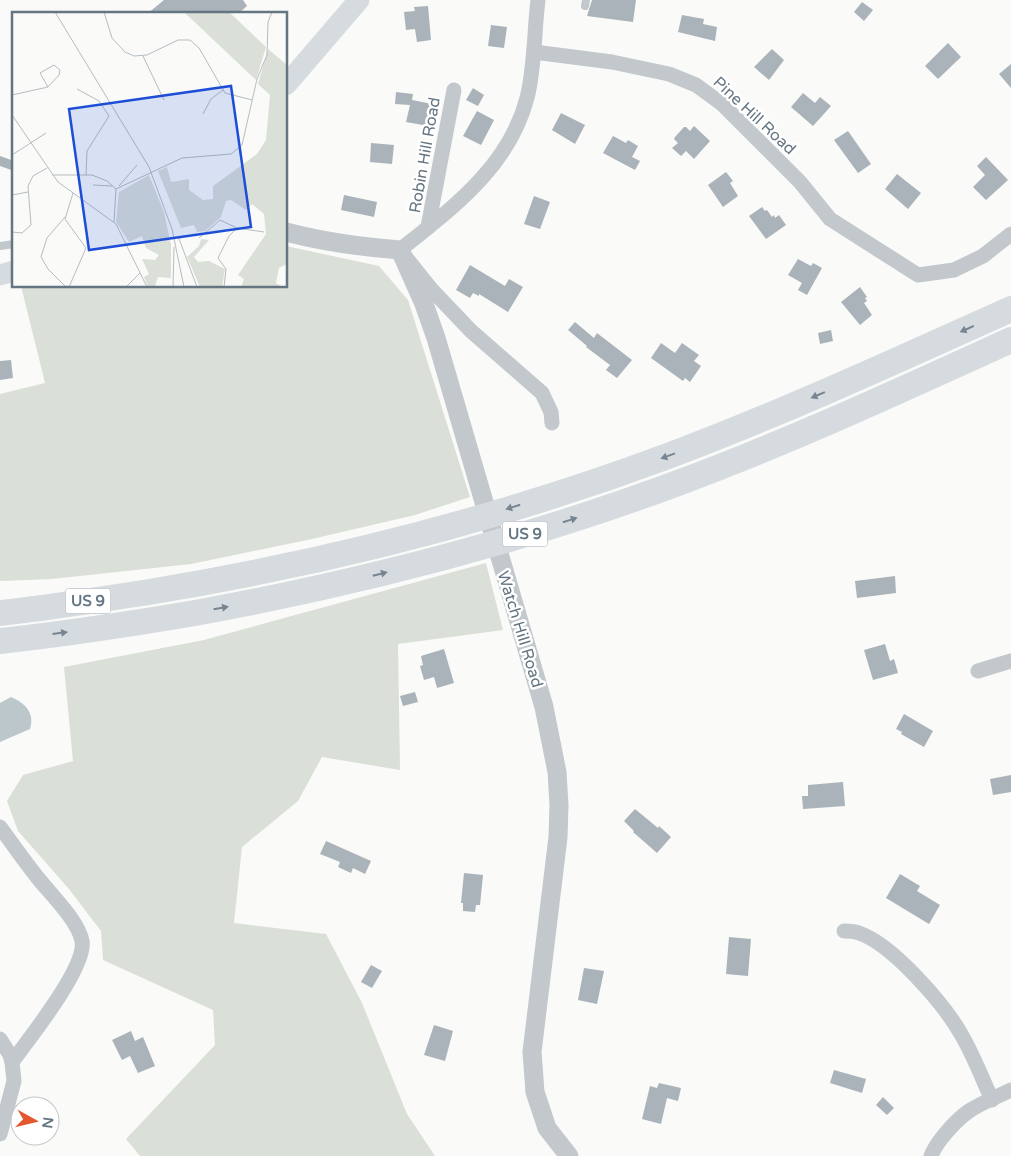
<svg xmlns="http://www.w3.org/2000/svg" width="1011" height="1156" font-family="'Varela Round',sans-serif">
  <style>
    .green { fill: #dadfd7 }
    .water { fill: #bbc7cb }
    .building { fill: #aab3b9 }
    .lines { fill: none; stroke-linecap: round; stroke-linejoin: round }
    .service { stroke: #c3c8cc; stroke-width: 8 }
    .minor { stroke: #c3c8cc; stroke-width: 15 }
    .tertiary { stroke: #c3c8cc; stroke-width: 19 }
    .secondary { stroke: #d6dbdf; stroke-width: 21 }
    .motorway { stroke: #d6dbdf; stroke-width: 26 }
    .oneway { fill: #768591 }
    .labels { text-anchor: middle; stroke-width: 5; stroke-linejoin: round; paint-order: stroke }
    .shield { fill: #fff; stroke: #939fa8; stroke-width: 1 }
    .shield-label { font-size: 15px; font-weight: bold; fill: #657683 }
    .street-label { font-size: 16px; fill: #657683; stroke: #fff }
    .inset-road { fill: none; stroke: #b5bdc2; stroke-width: 1 }
    .view { fill: #1d4ed8; fill-opacity: 0.15; stroke: #1d4ed8; stroke-width: 2.5 }
    .inset-edge { fill: none; stroke: #657683; stroke-width: 2.5 }
  </style>
  <rect width="100%" height="100%" fill="#fafaf8"/>
  <g class="green">
    <path d="M 286,246 L 379,266 L 408,300 L 470,497 L 415,515 L 312,539 L 191,564 L 52,579 L 0,581 L 0,394 L 45,383 L 21,286 L 286,286 Z"/>
    <path d="M 486,563 L 503,630 L 398,644 L 400,770 L 322,757 L 298,801 L 242,847 L 234,923 L 326,934 L 362,1003 L 407,1114 L 435,1156 L 140,1156 L 126,1139 L 215,1045 L 213,1010 L 103,960 L 101,931 L 69,889 L 18,831 L 7,801 L 23,775 L 73,761 L 64,667 L 204,640 Z"/>
  </g>
  <path class="water" d="M 11,697 C 25,703 35,713 30,729 L 0,742 L 0,703 Z"/>
  <g class="building">
    <path d="M 164,0 L 243,0 L 247,6 L 238,14 L 147,14 Z"/>
    <path d="M 592,0 L 636,0 L 633,22 L 587,16 Z"/>
    <path d="M 862,2 L 873,10 L 864,21 L 854,12 Z"/>
    <path d="M 428,6 L 431,40 L 417,42 L 415,29 L 406,30 L 404,12 L 415,11 L 414,7 Z"/>
    <path d="M 682,15 L 704,19 L 703,24 L 717,27 L 715,41 L 678,32 Z"/>
    <path d="M 491,25 L 507,27 L 504,48 L 488,46 Z"/>
    <path d="M 948,43 L 961,57 L 938,79 L 925,66 Z"/>
    <path d="M 772,49 L 784,60 L 769,80 L 754,67 Z"/>
    <path d="M 1011,64 L 1011,88 L 999,74 Z"/>
    <path d="M 473,88 L 484,95 L 478,106 L 466,100 Z"/>
    <path d="M 396,92 L 413,94 L 412,100 L 432,104 L 428,126 L 406,122 L 410,105 L 395,104 Z"/>
    <path d="M 803,93 L 815,103 L 820,97 L 831,106 L 813,126 L 791,107 Z"/>
    <path d="M 477,111 L 494,120 L 481,145 L 463,136 Z"/>
    <path d="M 561,113 L 585,125 L 575,144 L 552,130 Z"/>
    <path d="M 694,126 L 710,141 L 694,159 L 686,151 L 681,156 L 672,148 L 678,143 L 674,139 L 675,137 L 684,127 L 686,127 L 690,131 Z"/>
    <path d="M 848,131 L 871,164 L 858,173 L 834,140 Z"/>
    <path d="M 613,136 L 626,143 L 628,140 L 638,146 L 632,157 L 640,161 L 635,170 L 603,153 Z"/>
    <path d="M 371,143 L 394,145 L 392,164 L 370,162 Z"/>
    <path d="M 0,156 L 14,161 L 14,171 L 0,166 Z"/>
    <path d="M 986,157 L 1008,180 L 986,200 L 973,187 L 985,175 L 977,166 Z"/>
    <path d="M 726,172 L 733,181 L 730,183 L 738,196 L 723,207 L 708,185 Z"/>
    <path d="M 897,174 L 921,193 L 908,209 L 885,189 Z"/>
    <path d="M 344,195 L 377,202 L 374,217 L 341,210 Z"/>
    <path d="M 534,196 L 550,202 L 540,229 L 524,224 Z"/>
    <path d="M 762,207 L 765,211 L 767,210 L 772,217 L 774,215 L 775,218 L 779,215 L 786,225 L 766,239 L 749,216 Z"/>
    <path d="M 798,259 L 811,266 L 813,263 L 822,268 L 807,295 L 798,290 L 802,283 L 788,275 Z"/>
    <path d="M 470,265 L 505,286 L 509,279 L 523,287 L 508,312 L 479,294 L 479,296 L 473,293 L 470,298 L 456,290 Z"/>
    <path d="M 860,287 L 867,297 L 865,298 L 867,301 L 864,303 L 872,315 L 860,325 L 841,302 Z"/>
    <path d="M 575,322 L 594,338 L 597,333 L 632,360 L 617,378 L 606,370 L 610,365 L 586,347 L 587,346 L 568,330 Z"/>
    <path d="M 831,330 L 833,341 L 820,344 L 818,333 Z"/>
    <path d="M 661,343 L 675,353 L 682,343 L 699,355 L 694,361 L 701,366 L 690,382 L 685,378 L 683,381 L 651,358 Z"/>
    <path d="M 11,360 L 13,378 L 0,380 L 0,361 Z"/>
    <path d="M 895,576 L 896,593 L 857,598 L 855,581 Z"/>
    <path d="M 885,644 L 890,661 L 894,659 L 898,673 L 873,680 L 864,650 Z"/>
    <path d="M 444,649 L 454,683 L 437,688 L 434,677 L 424,680 L 420,666 L 423,665 L 421,656 Z"/>
    <path d="M 415,692 L 418,702 L 403,706 L 400,696 Z"/>
    <path d="M 904,714 L 933,731 L 924,747 L 901,734 L 902,732 L 896,729 Z"/>
    <path d="M 1011,775 L 1011,792 L 993,795 L 990,779 Z"/>
    <path d="M 843,782 L 845,806 L 803,809 L 802,796 L 808,796 L 808,785 Z"/>
    <path d="M 635,809 L 658,828 L 659,826 L 671,837 L 657,853 L 633,832 L 634,831 L 624,821 Z"/>
    <path d="M 326,841 L 371,861 L 365,874 L 353,868 L 351,873 L 338,867 L 340,862 L 320,854 Z"/>
    <path d="M 464,873 L 483,875 L 480,905 L 476,905 L 475,912 L 463,911 L 463,903 L 461,903 Z"/>
    <path d="M 900,874 L 920,886 L 917,891 L 940,905 L 929,924 L 886,898 Z"/>
    <path d="M 729,937 L 751,939 L 748,976 L 726,974 Z"/>
    <path d="M 371,965 L 382,971 L 372,988 L 361,982 Z"/>
    <path d="M 584,968 L 604,971 L 597,1004 L 578,1000 Z"/>
    <path d="M 434,1025 L 453,1031 L 445,1061 L 424,1055 Z"/>
    <path d="M 131,1031 L 135,1041 L 143,1037 L 155,1066 L 138,1073 L 130,1056 L 122,1060 L 112,1040 Z"/>
    <path d="M 834,1070 L 866,1079 L 862,1093 L 830,1083 Z"/>
    <path d="M 659,1083 L 681,1088 L 678,1101 L 667,1098 L 661,1124 L 642,1119 L 650,1086 L 657,1088 Z"/>
    <path d="M 883,1097 L 894,1108 L 887,1115 L 876,1105 Z"/>
  </g>
  <g class="lines">
    <g class="service">
      <path d="M 585,6 L 586,0"/>
      <path d="M 0,246 L 14,244"/>
    </g>
    <g class="minor">
      <path d="M 538,0 C 534,32 535,66 527,98 C 509,167 452,208 400,250 L 431,289 L 471,331 L 542,393 L 551,412 L 552,423"/>
      <path d="M 534,52 L 612,62 L 669,74 L 696,85 L 722,104 L 800,182 L 830,219 L 918,275 L 954,270 L 983,256 L 1011,234"/>
      <path d="M 428,227 L 454,90"/>
      <path d="M 978,671 L 1011,661"/>
      <path d="M 0,827 C 11,842 22,858 34,873 C 47,891 78,919 82,941 C 87,967 28,1040 12,1062 L 14,1081 L 0,1134"/>
      <path d="M 844,931 C 849,931 854,931 859,933 C 892,944 944,1004 961,1034 C 973,1054 982,1078 992,1100"/>
      <path d="M 0,1039 L 10,1055 L 12,1062"/>
      <path d="M 931,1156 C 936,1142 956,1120 969,1111 C 981,1103 997,1097 1011,1090"/>
    </g>
    <path class="tertiary" d="M 286,232 C 324,242 361,247 400,250 L 424,304 L 436,338 L 544,707 L 557,772 L 559,805 L 558,837 L 532,1052 L 535,1092 L 547,1128 L 569,1156"/>
    <g class="secondary">
      <path d="M 286,85 L 359,0"/>
      <path d="M 0,275 L 14,271"/>
    </g>
    <g class="motorway">
      <path d="M 0,613 C 48,608 95,600 143,593 C 321,564 499,519 668,456 C 785,412 898,360 1011,309"/>
      <path d="M 0,641 C 65,634 130,624 195,613 C 359,583 522,541 678,483 C 791,441 901,390 1011,340"/>
    </g>
  </g>
  <defs><path id="oneway-solid" d="M-6-.8H1V-3.2L6.5 0L1 3.2V.8H-6Z" transform="scale(1.25)"/></defs>
  <g class="oneway">
    <use href="#oneway-solid" transform="translate(967 329) rotate(156)"/>
    <use href="#oneway-solid" transform="translate(818 395) rotate(157)"/>
    <use href="#oneway-solid" transform="translate(668 456) rotate(160)"/>
    <use href="#oneway-solid" transform="translate(513 507) rotate(163)"/>
    <use href="#oneway-solid" transform="translate(570 520) rotate(-18)"/>
    <use href="#oneway-solid" transform="translate(380 574) rotate(-14)"/>
    <use href="#oneway-solid" transform="translate(221 608) rotate(-10)"/>
    <use href="#oneway-solid" transform="translate(60 633) rotate(-7)"/>
  </g>
  <g class="labels">
    <g class="shield">
      <rect x="502.5" y="521.5" width="45" height="25" rx="4"/>
      <rect x="65.5" y="588.5" width="45" height="25" rx="4"/>
    </g>
    <g class="shield-label">
      <text x="525" y="539">US 9</text>
      <text x="88" y="606">US 9</text>
    </g>
    <g class="street-label">
      <text transform="translate(755 115) rotate(43)" y="6">Pine Hill Road</text>
      <text transform="translate(424 155) rotate(-80)" y="6">Robin Hill Road</text>
      <text transform="translate(521 629) rotate(73)" y="6">Watch Hill Road</text>
    </g>
  </g>
  <g transform="translate(12 12)">
    <rect width="275" height="275" fill="#fafaf8"/>
    <path d="M 172,0 L 217,0 L 254,35 L 244,68 ZM 256,37 L 275,53 L 275,252 L 267,256 L 264,271 L 270,275 L 229,275 L 232,267 L 226,263 L 254,222 L 252,202 L 240,192 L 234,198 L 219,188 L 214,189 L 209,205 L 193,219 L 185,220 L 182,213 L 169,216 L 146,159 L 155,155 L 159,170 L 177,167 L 177,178 L 191,188 L 201,187 L 201,174 L 245,142 L 254,128 L 258,83 L 246,72 ZM 137,163 L 152,200 L 159,233 L 159,266 L 146,265 L 143,274 L 136,275 L 132,265 L 137,262 L 130,247 L 143,248 L 147,243 L 134,236 L 130,224 L 117,230 L 104,210 L 107,180 ZM 189,227 L 197,228 L 182,245 L 186,250 L 197,249 L 213,257 L 210,275 L 188,275 L 175,245 L 187,234 Z" fill="#dadfd7"/>
    <path class="inset-road" d="M 43,0 L 137,155 L 160,217 L 172,275M 92,0 L 100,26 L 113,40 L 122,44 L 135,43 L 166,28 L 178,28 L 187,36 L 213,81 L 240,88M 131,44 L 152,88M 65,77 L 87,89 L 97,104 L 75,139 L 74,163M 0,83 L 36,75 L 47,63 L 48,58 L 42,53 L 28,61 L 36,75M 191,102 L 199,87 L 211,78M 0,103 L 46,170 L 104,212 L 135,275M 0,143 L 34,121M 40,163 L 80,163 L 95,169 L 104,177 L 102,210M 81,173 L 100,174M 107,174 L 125,153M 104,177 L 170,146 L 219,142 L 230,133 L 245,67 L 255,43 L 256,10 L 260,0M 0,183 L 16,180M 53,205 L 35,226 L 29,245 L 36,257 L 54,275M 0,220 L 10,221 L 19,213 L 16,174 L 21,164 L 35,156M 166,224 L 185,275M 187,226 L 208,208 L 225,216 L 252,220M 57,275 L 74,236 L 53,207 L 61,181M 114,275 L 128,261M 161,275 L 162,235M 212,275 L 214,257 L 206,246 L 217,224 L 225,216"/>
    <path class="view" d="M 219,74 L 239,215 L 77,238 L 57,97 Z"/>
    <rect width="275" height="275" class="inset-edge"/>
  </g>
  <g transform="translate(35 1121) rotate(98)"><circle r="24" fill="#ffffff" stroke="#c1c8cd"/>
  <path d="M0-4L9 19L0 12L-9 19Z" fill="#e4572e"/>
  <text y="-8" font-size="14" font-weight="bold" text-anchor="middle" fill="#657683">N</text>
  </g>
</svg>
